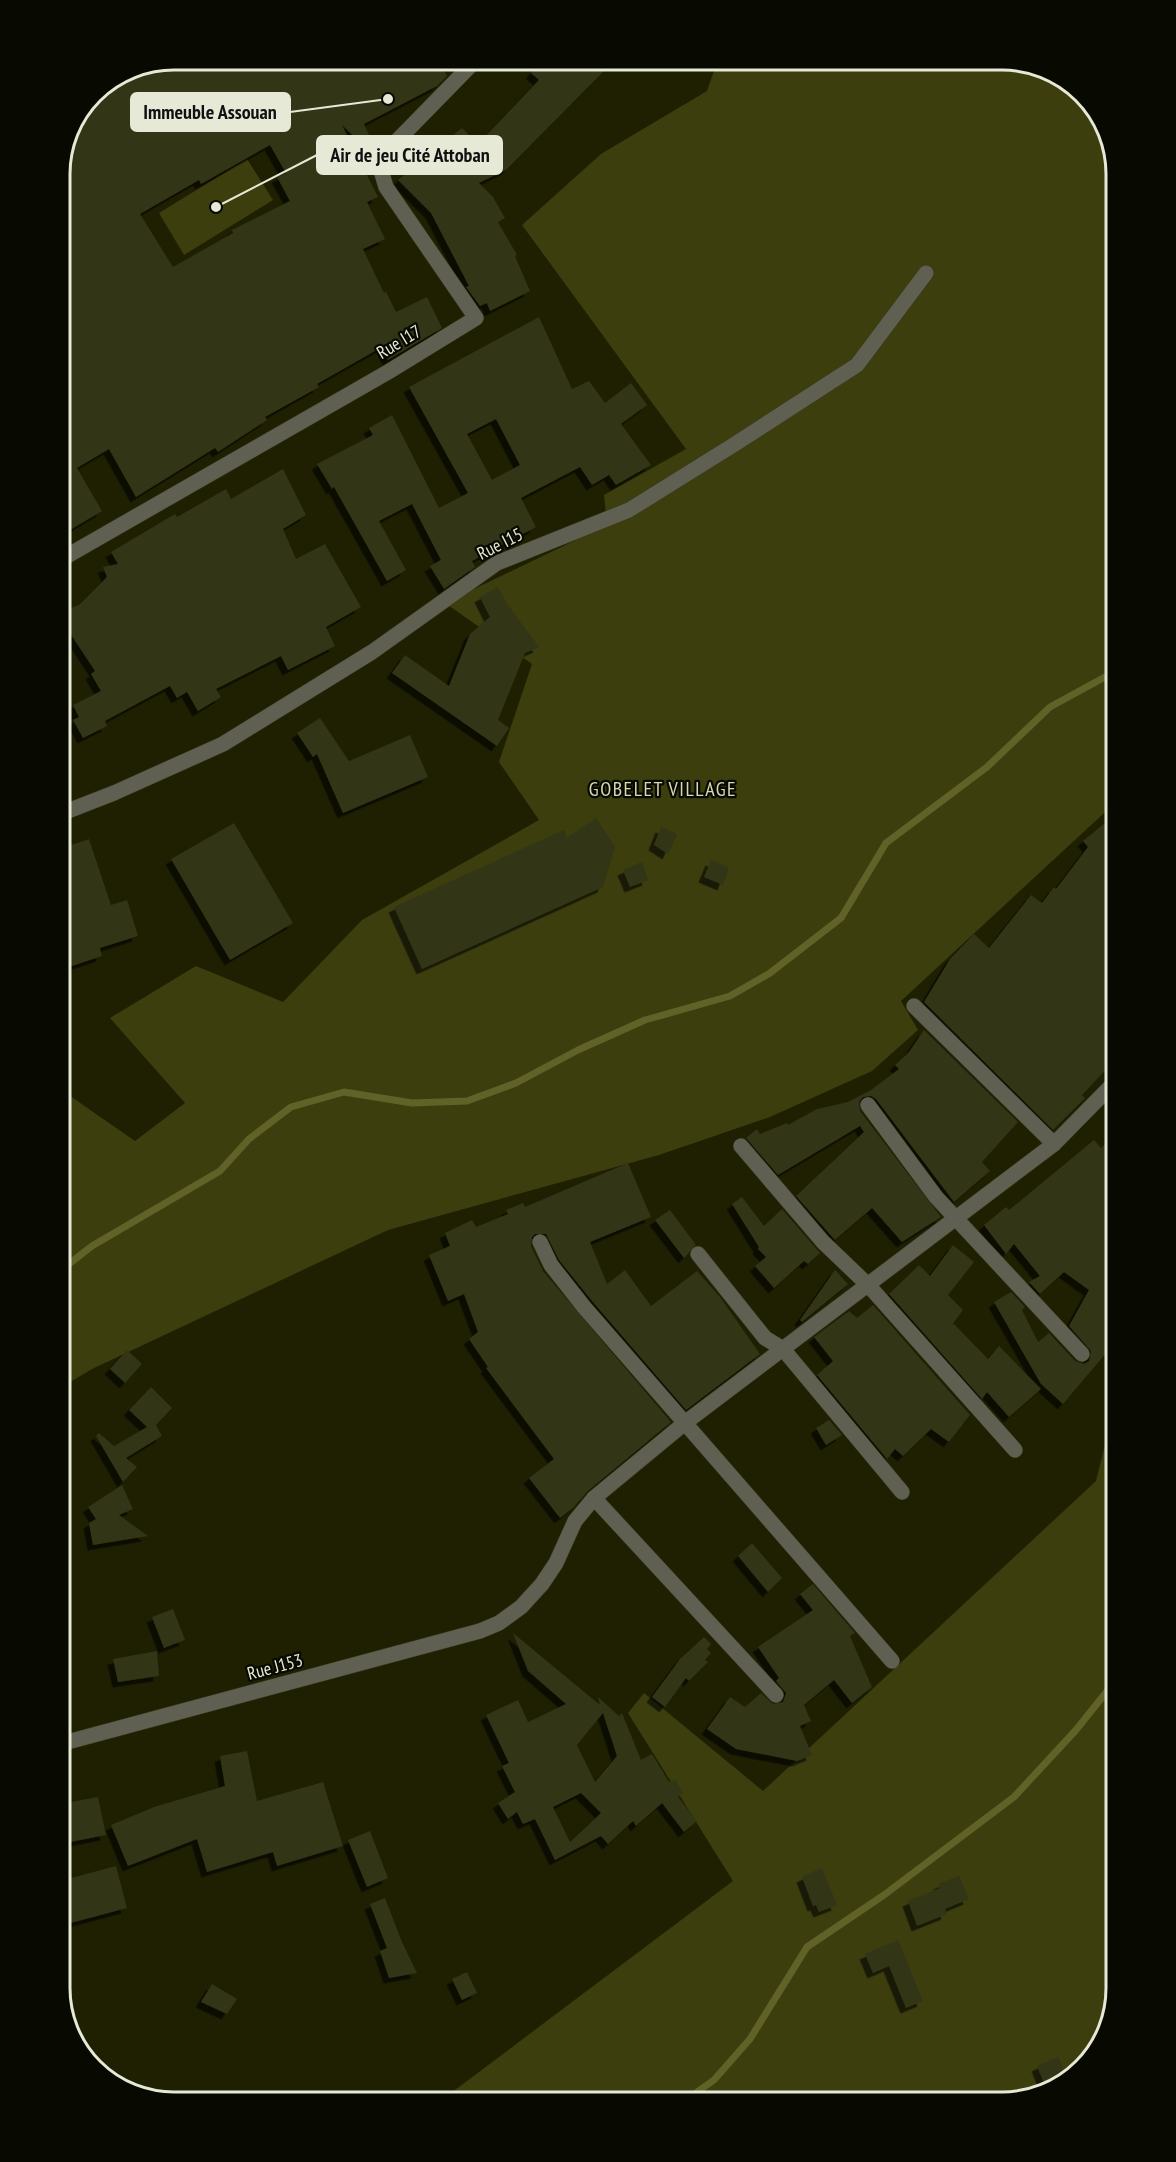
<svg xmlns="http://www.w3.org/2000/svg" width="1176" height="2162" font-family="'PT Sans Narrow',sans-serif">
  <style>
    .green { fill: #3d3e0e }
    .lines { fill: none; stroke-linecap: round; stroke-linejoin: round }
    .stream { stroke: #606228; stroke-width: 7 }
    .building { fill: #333415; fill-rule: evenodd; filter: url(#shadow) }
    .minor-casing { stroke: #3b3c20; stroke-width: 16 }
    .minor { stroke: #5f6052; stroke-width: 15 }
    .labels { text-anchor: middle; stroke-width: 4.5; stroke-linejoin: round; paint-order: stroke }
    .street-label { font-size: 18px; fill: #e7e9d7; stroke: #080901 }
    .neighbourhood-label { font-size: 20px; letter-spacing: 1.5px; fill: #d6d9b4; stroke: #080901 }
    .rim { fill: none; stroke: #e7e9d7; stroke-width: 3 }
    .leader { fill: none; stroke: #e7e9d7; stroke-width: 2 }
    .callout-dot { fill: #e7e9d7; stroke: #080901; stroke-width: 2 }
    .callout { fill: #e7e9d7; stroke: #e7e9d7; stroke-width: 2 }
    .callout-label { font-size: 20px; text-anchor: middle; font-weight: bold; fill: #111 }
  </style>
  <defs>
    <filter id="shadow"><feDropShadow dx="-5.5" dy="5.5" stdDeviation="0" flood-color="#0009"/></filter>
  </defs>
  <rect width="100%" height="100%" fill="#1f2002"/>
  <g class="green">
    <path d="M 711,60 L 1010,60 L 1066,79 L 1107,130 L 1116,174 L 1116,802 L 901,1001 L 918,1030 L 872,1071 L 770,1117 L 659,1155 L 388,1230 L 92,1369 L 60,1388 L 60,1089 L 135,1141 L 185,1103 L 110,1018 L 196,966 L 283,1002 L 362,920 L 539,820 L 499,762 L 532,664 L 445,603 L 607,525 L 604,495 L 686,449 L 522,225 L 601,154 L 707,91 L 716,65 Z"/>
    <path d="M 247,159 L 273,200 L 184,255 L 159,213 Z"/>
    <path d="M 1116,1401 L 1116,1988 L 1097,2051 L 1046,2093 L 1002,2102 L 439,2102 L 733,1881 L 628,1713 L 644,1693 L 763,1791 L 1096,1481 Z"/>
  </g>
  <g class="lines">
    <g class="stream">
      <path d="M 60,1271 L 92,1246 L 220,1171 L 249,1139 L 291,1107 L 344,1092 L 412,1103 L 467,1101 L 516,1083 L 578,1050 L 645,1020 L 730,996 L 770,973 L 841,918 L 886,843 L 987,767 L 1050,707 L 1116,671"/>
      <path d="M 683,2102 L 714,2080 L 750,2039 L 807,1947 L 884,1895 L 1014,1797 L 1076,1730 L 1116,1680"/>
    </g>
  </g>
  <g class="building">
    <path d="M 174,60 L 246,60 L 252,70 L 269,60 L 438,60 L 447,76 L 437,86 L 364,124 L 376,150 L 373,155 L 342,125 L 378,197 L 367,202 L 385,239 L 363,249 L 384,293 L 386,292 L 396,312 L 427,297 L 442,328 L 388,360 L 382,347 L 317,384 L 319,387 L 265,417 L 267,420 L 218,452 L 215,448 L 136,497 L 109,449 L 77,468 L 102,511 L 60,536 L 60,167 L 94,93 L 131,68 ZM 270,145 L 286,173 L 277,177 L 290,201 L 232,230 L 233,233 L 173,267 L 140,214 L 199,180 L 201,184 Z"/>
    <path d="M 544,60 L 615,60 L 506,170 L 479,183 L 493,197 L 505,218 L 498,222 L 517,255 L 515,256 L 530,291 L 490,311 L 487,303 L 480,306 L 466,287 L 469,286 L 431,213 L 398,180 L 462,128 L 478,144 L 539,80 L 531,73 Z"/>
    <path d="M 539,317 L 572,389 L 589,381 L 605,403 L 631,383 L 647,405 L 621,424 L 651,465 L 616,485 L 609,475 L 592,485 L 580,467 L 521,498 L 536,527 L 472,561 L 475,567 L 444,589 L 430,566 L 441,560 L 412,504 L 379,521 L 406,570 L 387,581 L 334,487 L 332,489 L 317,464 L 373,435 L 369,428 L 392,415 L 439,508 L 468,493 L 409,387 ZM 496,419 L 520,465 L 492,480 L 467,434 Z"/>
    <path d="M 283,469 L 306,515 L 283,529 L 296,559 L 325,544 L 361,607 L 326,627 L 335,646 L 288,670 L 281,656 L 216,689 L 221,697 L 198,711 L 187,692 L 177,698 L 170,686 L 105,721 L 107,726 L 83,738 L 73,720 L 79,717 L 73,705 L 101,691 L 91,674 L 95,671 L 68,630 L 60,635 L 60,612 L 79,605 L 107,577 L 103,567 L 118,564 L 111,552 L 175,514 L 177,517 L 226,489 L 231,499 Z"/>
    <path d="M 498,587 L 507,604 L 539,647 L 525,653 L 498,720 L 509,728 L 497,746 L 392,673 L 405,655 L 449,686 L 470,634 L 490,617 L 480,597 Z"/>
    <path d="M 320,718 L 349,761 L 410,735 L 428,777 L 343,813 L 317,754 L 313,757 L 297,733 Z"/>
    <path d="M 1116,814 L 1116,1059 L 1082,1095 L 1085,1098 L 1053,1130 L 924,1002 L 950,959 L 974,934 L 989,948 L 1031,895 L 1042,903 L 1054,887 L 1056,889 L 1088,847 L 1083,841 Z"/>
    <path d="M 596,818 L 615,847 L 603,887 L 422,969 L 394,907 L 564,830 L 567,838 Z"/>
    <path d="M 234,823 L 293,923 L 230,960 L 171,859 Z"/>
    <path d="M 661,827 L 677,834 L 668,854 L 654,845 Z"/>
    <path d="M 89,839 L 111,905 L 127,900 L 138,936 L 100,948 L 102,956 L 60,970 L 60,849 Z"/>
    <path d="M 711,860 L 729,868 L 723,885 L 704,877 Z"/>
    <path d="M 642,862 L 648,880 L 630,887 L 623,870 Z"/>
    <path d="M 924,1030 L 1018,1122 L 982,1162 L 990,1171 L 954,1202 L 876,1099 L 871,1096 L 863,1097 L 859,1102 L 860,1111 L 941,1217 L 902,1242 L 872,1208 L 835,1240 L 796,1196 L 864,1132 L 860,1126 L 778,1175 L 746,1138 L 757,1129 L 760,1134 L 787,1123 L 788,1125 L 817,1109 L 848,1102 L 871,1090 L 899,1069 L 895,1065 L 909,1052 Z"/>
    <path d="M 1116,1133 L 1116,1337 L 1107,1352 L 1063,1404 L 1041,1384 L 994,1302 L 1011,1292 L 1025,1307 L 1022,1310 L 1038,1342 L 1049,1333 L 1075,1361 L 1084,1364 L 1089,1361 L 1091,1351 L 1069,1326 L 1089,1290 L 1064,1272 L 1040,1294 L 1029,1282 L 1040,1276 L 1014,1244 L 1006,1254 L 984,1225 L 1006,1207 L 1009,1210 L 1094,1140 L 1101,1148 Z"/>
    <path d="M 628,1163 L 651,1217 L 590,1242 L 607,1284 L 625,1270 L 651,1306 L 697,1271 L 720,1297 L 760,1354 L 686,1410 L 592,1301 L 559,1260 L 546,1234 L 535,1234 L 532,1237 L 531,1246 L 543,1271 L 671,1422 L 588,1491 L 573,1508 L 560,1518 L 529,1478 L 554,1459 L 486,1368 L 488,1367 L 469,1339 L 478,1332 L 464,1294 L 448,1301 L 429,1255 L 450,1246 L 445,1233 L 472,1220 L 476,1227 L 508,1214 L 506,1210 L 523,1203 L 525,1207 Z"/>
    <path d="M 742,1197 L 764,1226 L 782,1209 L 820,1253 L 808,1264 L 804,1261 L 774,1288 L 755,1266 L 766,1257 L 758,1249 L 759,1247 L 732,1204 Z"/>
    <path d="M 670,1210 L 696,1245 L 684,1258 L 655,1220 Z"/>
    <path d="M 953,1245 L 974,1262 L 948,1295 L 963,1310 L 952,1325 L 954,1324 L 988,1359 L 999,1346 L 1041,1389 L 1009,1417 L 987,1392 L 982,1399 L 889,1294 L 919,1265 L 930,1276 Z"/>
    <path d="M 835,1270 L 848,1284 L 802,1322 L 800,1320 Z"/>
    <path d="M 873,1305 L 970,1415 L 949,1442 L 931,1429 L 903,1456 L 895,1449 L 887,1459 L 817,1375 L 833,1361 L 814,1337 L 849,1311 L 857,1318 Z"/>
    <path d="M 127,1350 L 142,1364 L 125,1383 L 110,1369 Z"/>
    <path d="M 151,1387 L 172,1408 L 156,1425 L 162,1436 L 126,1458 L 137,1467 L 123,1482 L 96,1436 L 99,1433 L 114,1446 L 147,1427 L 129,1410 Z"/>
    <path d="M 829,1420 L 842,1435 L 826,1445 L 816,1428 Z"/>
    <path d="M 122,1485 L 133,1509 L 119,1515 L 148,1536 L 93,1545 L 89,1523 L 96,1519 L 88,1507 Z"/>
    <path d="M 752,1543 L 782,1578 L 768,1592 L 738,1556 Z"/>
    <path d="M 813,1584 L 855,1633 L 850,1636 L 872,1687 L 852,1703 L 834,1680 L 804,1705 L 811,1721 L 800,1726 L 812,1755 L 797,1761 L 736,1749 L 707,1729 L 730,1697 L 745,1707 L 761,1693 L 773,1704 L 783,1702 L 786,1693 L 776,1681 L 779,1678 L 758,1647 L 813,1610 L 800,1594 Z"/>
    <path d="M 173,1609 L 185,1640 L 164,1648 L 152,1617 Z"/>
    <path d="M 513,1633 L 600,1705 L 598,1697 L 619,1716 L 622,1713 L 641,1760 L 652,1754 L 669,1782 L 675,1779 L 683,1793 L 678,1797 L 697,1821 L 684,1832 L 662,1803 L 636,1826 L 633,1821 L 608,1844 L 601,1836 L 555,1860 L 535,1819 L 523,1824 L 517,1812 L 508,1819 L 498,1803 L 515,1792 L 502,1766 L 509,1763 L 486,1715 L 518,1700 L 528,1722 L 566,1704 L 528,1671 ZM 603,1713 L 617,1756 L 595,1782 L 577,1745 ZM 581,1793 L 601,1813 L 570,1842 L 553,1807 Z"/>
    <path d="M 704,1637 L 711,1644 L 707,1649 L 711,1653 L 705,1660 L 708,1662 L 689,1681 L 686,1678 L 665,1707 L 652,1697 L 680,1659 Z"/>
    <path d="M 157,1651 L 159,1676 L 118,1682 L 113,1659 Z"/>
    <path d="M 247,1751 L 257,1801 L 323,1782 L 343,1846 L 277,1866 L 273,1852 L 207,1872 L 197,1839 L 128,1866 L 111,1825 L 154,1807 L 225,1786 L 220,1756 Z"/>
    <path d="M 98,1797 L 106,1835 L 60,1844 L 60,1804 Z"/>
    <path d="M 370,1831 L 388,1878 L 367,1887 L 348,1840 Z"/>
    <path d="M 116,1866 L 127,1908 L 67,1924 L 60,1895 L 60,1881 Z"/>
    <path d="M 822,1868 L 837,1905 L 819,1912 L 816,1905 L 813,1906 L 802,1877 Z"/>
    <path d="M 959,1876 L 969,1899 L 945,1909 L 947,1914 L 917,1926 L 908,1901 L 940,1888 L 939,1884 Z"/>
    <path d="M 385,1898 L 402,1942 L 417,1973 L 389,1978 L 380,1951 L 387,1948 L 370,1904 Z"/>
    <path d="M 898,1940 L 923,2001 L 906,2008 L 889,1966 L 873,1973 L 865,1954 Z"/>
    <path d="M 467,1972 L 477,1993 L 462,2000 L 452,1979 Z"/>
    <path d="M 212,1984 L 237,1999 L 227,2014 L 201,2002 Z"/>
    <path d="M 1058,2057 L 1065,2074 L 1044,2083 L 1037,2066 Z"/>
  </g>
  <g class="lines">
    <defs>
      <g id="minor">
        <path d="M 60,560 L 388,372 L 476,318 L 386,187 L 379,164 L 387,151 L 476,60"/>
        <path d="M 60,814 L 114,793 L 223,744 L 372,652 L 497,563 L 629,510 L 735,444 L 857,365 L 926,273"/>
        <path d="M 914,1006 L 1054,1144"/>
        <path d="M 868,1105 L 936,1197 L 1082,1354"/>
        <path d="M 741,1146 L 823,1242 L 869,1286 L 1015,1450"/>
        <path d="M 540,1242 L 551,1265 L 584,1307 L 892,1661"/>
        <path d="M 698,1254 L 765,1338 L 783,1349 L 902,1492"/>
        <path d="M 594,1498 L 776,1695"/>
        <path d="M 60,1744 L 480,1631 L 499,1623 L 521,1607 L 542,1584 L 556,1563 L 575,1521 L 594,1498 L 686,1422 L 1054,1144 L 1116,1081"/>
      </g>
    </defs>
    <use href="#minor" class="minor-casing"/>
    <use href="#minor" class="minor"/>
  </g>
  <g class="labels">
    <g class="street-label">
      <text transform="translate(399 342) rotate(-31)" y="6">Rue I17</text>
      <text transform="translate(500 544) rotate(-27)" y="6">Rue I15</text>
      <text transform="translate(275 1667) rotate(-15)" y="6">Rue J153</text>
    </g>
    <g class="neighbourhood-label">
      <text x="663" y="796">GOBELET VILLAGE</text>
    </g>
  </g>
  <path d="M0 0H1176V2162H0ZM174 70H1002A104 104 0 0 1 1106 174V1988A104 104 0 0 1 1002 2092H174A104 104 0 0 1 70 1988V174A104 104 0 0 1 174 70Z" fill="#080901" fill-rule="evenodd"/>
  <path class="rim" d="M174 70H1002A104 104 0 0 1 1106 174V1988A104 104 0 0 1 1002 2092H174A104 104 0 0 1 70 1988V174A104 104 0 0 1 174 70Z"/>
  <path class="leader" d="M388 99L290 112M216 207L317 155"/>
  <g class="callout-dot">
    <circle cx="388" cy="99" r="6"/>
    <circle cx="216" cy="207" r="6"/>
  </g>
  <g class="callout">
    <rect x="131" y="93" width="159" height="38" rx="6"/>
    <rect x="317" y="136" width="185" height="38" rx="6"/>
  </g>
  <g class="callout-label">
    <text x="210" y="119">Immeuble Assouan</text>
    <text x="410" y="162">Air de jeu Cité Attoban</text>
  </g>
</svg>
